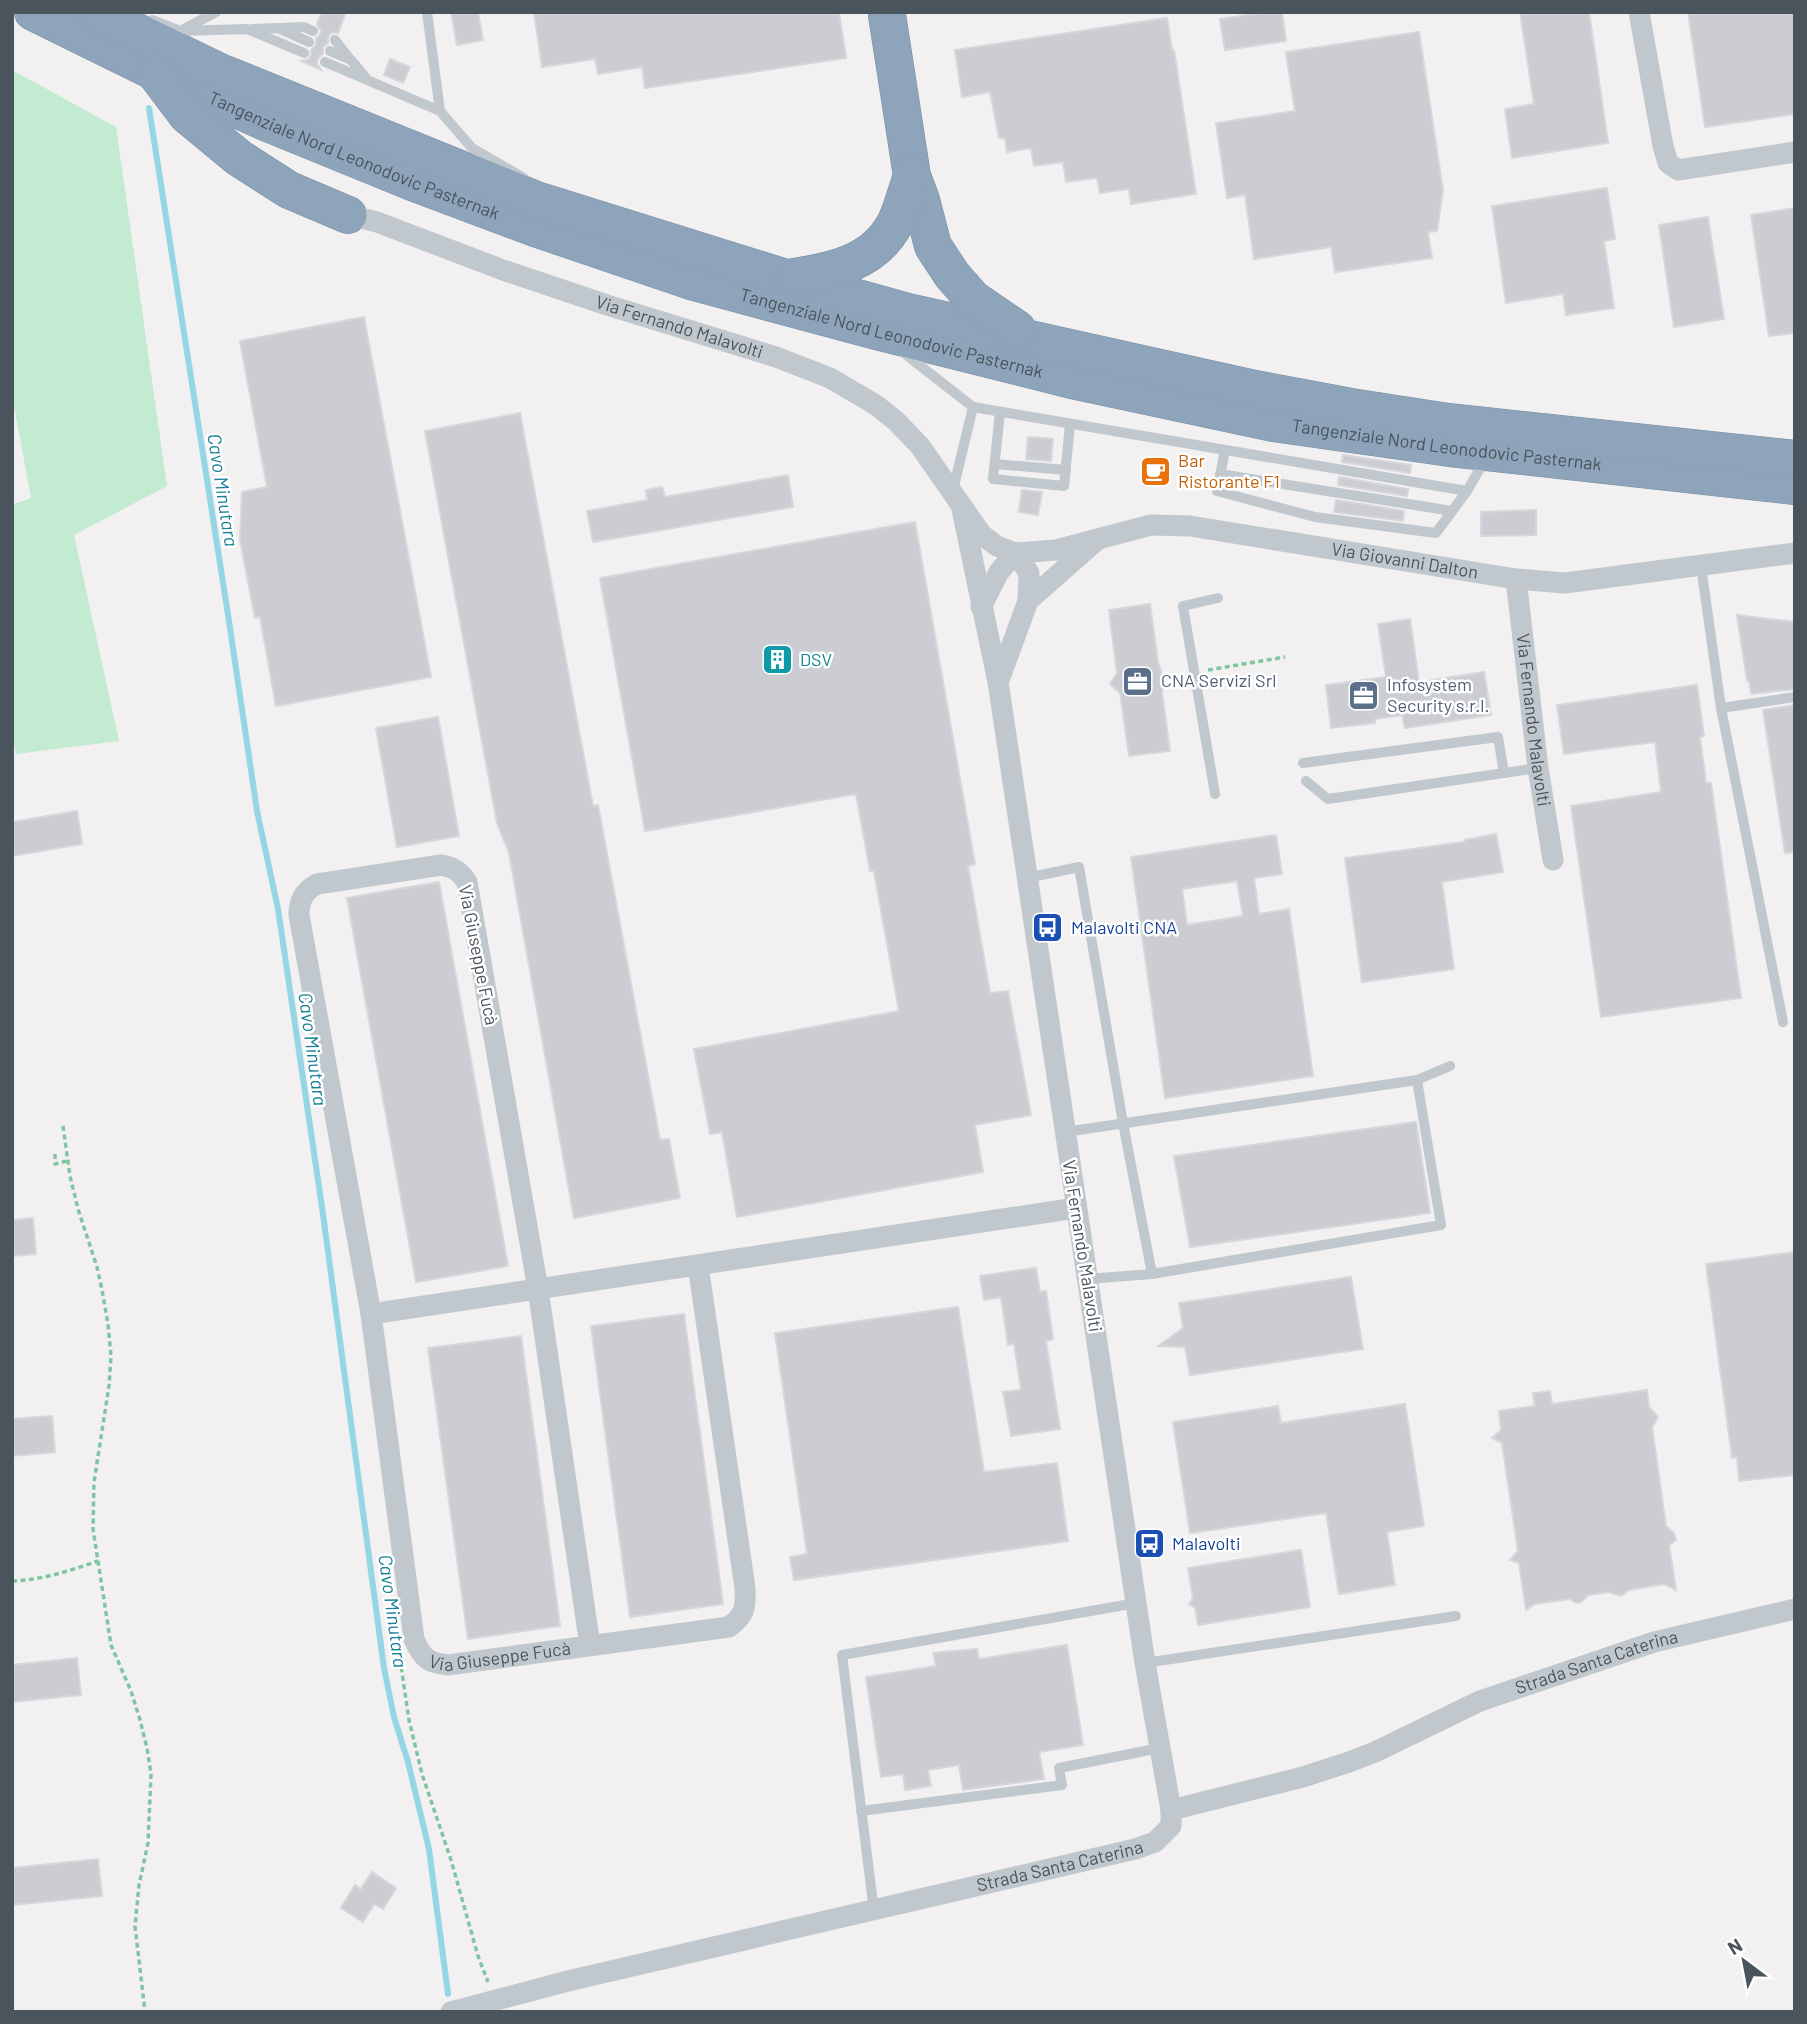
<svg xmlns="http://www.w3.org/2000/svg" width="1807" height="2024" font-family="Barlow,sans-serif">
  <style>
    .green { fill: #c3ebd1 }
    .lines { fill: none; stroke-linecap: round; stroke-linejoin: round }
    .stream { stroke: #95d6e4; stroke-width: 6 }
    .building { fill: #cbcdd2; stroke: #d5d7db; stroke-width: 2; fill-rule: evenodd }
    .highway-casing { stroke: #788fa6; stroke-width: 38 }
    .path { stroke: #7ec6a0; stroke-width: 3.5; stroke-dasharray: 5 3.5; stroke-linecap: butt }
    .lane { stroke: #c0c8cd; stroke-width: 10 }
    .street { stroke: #c0c8cd; stroke-width: 21 }
    .highway { stroke: #8da4ba; stroke-width: 37 }
    .labels { text-anchor: middle; stroke-width: 5; stroke-linejoin: round; paint-order: stroke }
    .street-label { font-size: 18px; fill: #4a545c; stroke: #fff }
    .food-label { font-size: 18px; fill: #c56008; stroke: #fff; text-anchor: start }
    .culture-label { font-size: 18px; fill: #0d838f; stroke: #fff; text-anchor: start }
    .service-label { font-size: 18px; fill: #4e5e75; stroke: #fff; text-anchor: start }
    .transit-label { font-size: 18px; fill: #164399; stroke: #fff; text-anchor: start }
    .water-label { font-size: 19px; font-style: italic; fill: #1a8197; stroke: #fff }
  </style>
  <rect width="100%" height="100%" fill="#f2f0f0"/>
  <path class="green" d="M 12,70 L 116,127 L 167,486 L 74,535 L 119,741 L 16,754 L 12,731 L 12,505 L 31,498 L 12,395 Z"/>
  <g class="lines">
    <path class="stream" d="M 149,108 L 229,621 L 257,811 L 278,909 L 322,1207 L 384,1668 L 394,1717 L 408,1762 L 429,1849 L 448,1994"/>
  </g>
  <g class="building">
    <path d="M 322,12 L 346,12 L 338,33 L 333,32 L 328,36 L 328,43 L 323,47 L 323,54 L 318,58 L 317,64 L 321,70 L 301,61 L 309,59 L 311,55 L 311,50 L 316,45 L 316,38 L 320,35 L 321,31 L 317,24 Z"/>
    <path d="M 451,12 L 478,12 L 483,40 L 457,45 Z"/>
    <path d="M 534,12 L 839,12 L 846,58 L 645,88 L 642,67 L 598,74 L 595,59 L 542,67 Z"/>
    <path d="M 1267,12 L 1282,12 L 1286,41 L 1225,50 L 1220,19 Z"/>
    <path d="M 1520,12 L 1589,12 L 1608,143 L 1512,158 L 1505,109 L 1534,104 Z"/>
    <path d="M 1688,12 L 1795,12 L 1795,114 L 1705,127 Z"/>
    <path d="M 1167,18 L 1172,50 L 1174,50 L 1196,194 L 1131,204 L 1129,189 L 1100,193 L 1097,178 L 1066,182 L 1063,162 L 1034,166 L 1031,148 L 1007,152 L 1005,138 L 999,138 L 990,92 L 962,97 L 955,50 Z"/>
    <path d="M 1419,32 L 1443,190 L 1437,231 L 1428,232 L 1432,258 L 1335,272 L 1331,247 L 1254,259 L 1245,195 L 1227,198 L 1216,123 L 1295,111 L 1286,52 Z"/>
    <path d="M 390,59 L 410,67 L 403,83 L 384,75 Z"/>
    <path d="M 1607,188 L 1615,239 L 1604,241 L 1614,308 L 1566,315 L 1563,294 L 1506,303 L 1492,206 Z"/>
    <path d="M 1795,208 L 1795,333 L 1769,336 L 1751,215 Z"/>
    <path d="M 1708,217 L 1724,319 L 1674,327 L 1659,225 Z"/>
    <path d="M 364,317 L 431,677 L 276,706 L 260,617 L 255,618 L 240,540 L 242,492 L 267,487 L 240,341 Z"/>
    <path d="M 520,413 L 593,806 L 598,805 L 660,1140 L 669,1139 L 680,1198 L 574,1218 L 509,853 L 497,823 L 425,431 Z"/>
    <path d="M 1028,437 L 1053,439 L 1051,461 L 1026,459 Z"/>
    <path d="M 1343,455 L 1411,465 L 1410,473 L 1342,462 Z"/>
    <path d="M 788,475 L 793,507 L 593,542 L 587,511 L 647,500 L 646,490 L 662,487 L 665,497 Z"/>
    <path d="M 1339,477 L 1408,489 L 1407,496 L 1338,485 Z"/>
    <path d="M 1022,490 L 1042,492 L 1038,515 L 1019,512 Z"/>
    <path d="M 1336,500 L 1404,511 L 1403,521 L 1334,512 Z"/>
    <path d="M 1536,510 L 1536,535 L 1481,536 L 1481,512 Z"/>
    <path d="M 915,522 L 975,864 L 968,866 L 990,993 L 1008,991 L 1031,1115 L 975,1125 L 983,1172 L 737,1217 L 722,1132 L 710,1134 L 694,1049 L 899,1011 L 874,871 L 870,871 L 856,794 L 645,831 L 600,578 Z"/>
    <path d="M 1150,604 L 1158,662 L 1163,677 L 1162,693 L 1170,751 L 1129,756 L 1120,693 L 1110,684 L 1117,673 L 1109,610 Z"/>
    <path d="M 1737,615 L 1795,622 L 1795,689 L 1751,694 L 1749,681 L 1747,681 Z"/>
    <path d="M 1410,619 L 1419,682 L 1484,672 L 1491,715 L 1405,728 L 1402,715 L 1375,719 L 1375,723 L 1331,728 L 1326,685 L 1386,677 L 1378,624 Z"/>
    <path d="M 1697,685 L 1704,736 L 1700,737 L 1706,783 L 1711,783 L 1741,998 L 1601,1017 L 1571,806 L 1661,792 L 1655,742 L 1564,754 L 1557,705 Z"/>
    <path d="M 1795,705 L 1795,852 L 1785,853 L 1763,710 Z"/>
    <path d="M 438,717 L 459,836 L 397,847 L 376,728 Z"/>
    <path d="M 77,811 L 82,844 L 12,856 L 12,822 Z"/>
    <path d="M 1496,834 L 1503,872 L 1442,882 L 1454,969 L 1362,982 L 1345,858 L 1464,842 L 1464,840 Z"/>
    <path d="M 1276,835 L 1282,874 L 1254,878 L 1259,914 L 1289,909 L 1313,1076 L 1165,1098 L 1131,857 ZM 1237,881 L 1243,916 L 1187,925 L 1182,889 Z"/>
    <path d="M 439,882 L 508,1266 L 416,1282 L 347,898 Z"/>
    <path d="M 1416,1122 L 1430,1213 L 1190,1247 L 1174,1156 Z"/>
    <path d="M 33,1218 L 36,1254 L 12,1256 L 12,1220 Z"/>
    <path d="M 1795,1252 L 1795,1475 L 1739,1481 L 1737,1457 L 1732,1458 L 1706,1264 Z"/>
    <path d="M 1036,1268 L 1040,1292 L 1046,1291 L 1053,1339 L 1046,1341 L 1060,1429 L 1011,1436 L 1003,1392 L 1021,1390 L 1014,1344 L 1008,1345 L 1001,1297 L 984,1300 L 980,1276 Z"/>
    <path d="M 1351,1277 L 1363,1349 L 1190,1375 L 1185,1347 L 1158,1346 L 1183,1328 L 1179,1303 Z"/>
    <path d="M 958,1307 L 984,1472 L 1057,1463 L 1068,1541 L 794,1580 L 790,1557 L 807,1554 L 775,1333 Z"/>
    <path d="M 684,1314 L 723,1604 L 630,1617 L 591,1326 Z"/>
    <path d="M 521,1336 L 560,1626 L 468,1639 L 428,1348 Z"/>
    <path d="M 1647,1390 L 1649,1407 L 1658,1417 L 1652,1427 L 1666,1526 L 1674,1533 L 1676,1540 L 1669,1545 L 1676,1590 L 1664,1584 L 1629,1590 L 1621,1596 L 1608,1592 L 1589,1595 L 1581,1602 L 1576,1603 L 1570,1599 L 1535,1604 L 1526,1610 L 1519,1563 L 1510,1560 L 1518,1551 L 1502,1443 L 1492,1438 L 1501,1430 L 1499,1411 L 1535,1406 L 1533,1393 L 1550,1391 L 1552,1404 Z"/>
    <path d="M 1405,1404 L 1424,1526 L 1387,1532 L 1395,1585 L 1339,1594 L 1326,1513 L 1190,1533 L 1173,1422 L 1278,1406 L 1281,1423 Z"/>
    <path d="M 52,1416 L 55,1452 L 12,1456 L 12,1419 Z"/>
    <path d="M 1301,1550 L 1310,1607 L 1198,1625 L 1195,1608 L 1189,1604 L 1193,1598 L 1188,1568 Z"/>
    <path d="M 1067,1645 L 1083,1745 L 1039,1752 L 1044,1779 L 963,1790 L 959,1765 L 928,1770 L 931,1786 L 905,1790 L 903,1774 L 881,1777 L 866,1677 L 936,1666 L 933,1653 L 977,1649 L 979,1659 Z"/>
    <path d="M 77,1658 L 81,1695 L 12,1702 L 12,1665 Z"/>
    <path d="M 98,1859 L 102,1896 L 12,1905 L 12,1868 Z"/>
    <path d="M 372,1872 L 396,1888 L 383,1909 L 374,1904 L 363,1922 L 341,1908 L 355,1885 L 361,1889 Z"/>
  </g>
  <g class="lines">
    <defs>
      <g id="highway">
        <path id="s7" d="M 33,12 L 153,71 L 265,122 L 412,182 L 535,228 L 694,282 L 876,331 L 1076,381 L 1273,423 L 1450,448 L 1795,486"/>
        <path d="M 96,12 L 220,72 L 539,201 L 786,278 L 908,312 L 1255,389 L 1351,407 L 1448,422 L 1795,459"/>
        <path d="M 887,15 L 912,176 L 921,200 L 933,246 L 952,275 L 973,299 L 1017,329"/>
        <path d="M 156,74 L 187,115 L 239,158 L 289,190 L 348,215"/>
        <path d="M 794,277 C 832,271 872,263 893,227 C 900,217 907,189 912,176"/>
      </g>
    </defs>
    <use href="#highway" class="highway-casing"/>
    <g class="path">
      <path d="M 1208,670 L 1285,657"/>
      <path d="M 1163,677 L 1180,675"/>
      <path d="M 63,1126 L 70,1176 L 78,1209 L 97,1267 L 102,1290 L 108,1324 L 111,1356 L 109,1386 L 94,1482 L 93,1529 L 111,1645 L 131,1691 L 140,1720 L 147,1748 L 151,1774 L 148,1843 L 139,1885 L 135,1926 L 145,2012"/>
      <path d="M 55,1154 L 55,1164 L 67,1161"/>
      <path d="M 12,1581 C 42,1580 69,1571 98,1561"/>
      <path d="M 400,1659 L 409,1720 L 422,1774 L 451,1860 L 478,1956 L 488,1982"/>
    </g>
    <g class="lane">
      <path d="M 427,12 L 440,111"/>
      <path d="M 152,20 L 180,31 L 247,29 L 304,53"/>
      <path d="M 282,28 L 304,27 L 313,31"/>
      <path d="M 184,29 L 216,12"/>
      <path d="M 252,29 L 278,28 L 309,42"/>
      <path d="M 335,40 L 349,58"/>
      <path d="M 330,51 L 351,60 L 366,78"/>
      <path d="M 325,62 L 440,111 L 472,148 L 524,178"/>
      <path d="M 900,350 L 973,407 L 1467,491 L 1486,458"/>
      <path d="M 1000,412 L 993,479 L 1064,486 L 1070,424"/>
      <path d="M 1225,450 L 1217,491 L 1315,517 L 1436,533 L 1467,491"/>
      <path d="M 995,464 L 1066,470"/>
      <path d="M 1220,474 L 1452,511"/>
      <path d="M 953,490 L 973,407"/>
      <path d="M 1701,566 L 1721,708 L 1783,1022"/>
      <path d="M 1721,708 L 1795,697"/>
      <path d="M 1303,763 L 1498,737 L 1504,773"/>
      <path d="M 1306,781 L 1328,799 L 1538,768"/>
      <path d="M 1215,794 L 1183,606 L 1218,598"/>
      <path d="M 1027,878 L 1079,867 L 1123,1123 L 1152,1274"/>
      <path d="M 1065,1132 L 1417,1080 L 1450,1066"/>
      <path d="M 1087,1279 L 1152,1274 L 1441,1225 L 1417,1080"/>
      <path d="M 1145,1663 L 1456,1616"/>
      <path d="M 861,1811 L 1062,1785 L 1059,1768 L 1160,1748"/>
      <path d="M 874,1911 L 842,1655 L 1136,1603"/>
    </g>
    <g class="street">
      <path d="M 1639,12 L 1663,146 L 1668,163 L 1678,170 L 1795,152"/>
      <path id="s1" d="M 348,215 L 377,222 L 503,270 L 607,305 L 776,357 L 830,378 L 876,405 L 896,421 L 920,446 L 982,535 L 997,546 L 1015,553 L 1029,573 L 1028,601"/>
      <path id="s2" d="M 1015,553 L 1056,550 L 1151,525 L 1190,526 L 1516,579 L 1565,583 L 1795,553"/>
      <path id="s3" d="M 1516,579 L 1538,768 L 1553,860"/>
      <path d="M 981,607 L 999,572 L 1015,553"/>
      <path d="M 999,680 L 1028,601 L 1096,541"/>
      <path d="M 371,1314 L 1076,1208"/>
      <path id="s4" d="M 590,1646 L 538,1289 L 467,882 C 460,872 454,867 441,865 L 317,884 C 304,891 299,900 299,915 L 371,1314 L 414,1639 C 422,1658 428,1663 448,1665 L 729,1627 C 745,1615 746,1608 745,1588 L 698,1265"/>
      <path id="s5" d="M 1171,1810 L 1303,1777 L 1349,1762 L 1375,1752 L 1480,1701 L 1654,1642 L 1795,1609"/>
      <path id="s6" d="M 451,2012 L 568,1981 L 1135,1849 L 1155,1842 L 1171,1826 L 1171,1810 L 1145,1663 L 998,682 L 962,509"/>
    </g>
    <use href="#highway" class="highway"/>
  </g>
  <defs>
    <symbol id="cafe-square" viewBox="-11 -11 22 22"><rect x="-9" y="-9" width="18" height="18" rx="4" fill="#e8710a" stroke="#fff"/><path d="M-5.5-4.5H6V0H3Q3 3.5 0 3.5H-2.5Q-5.5 3.5-5.5 0ZM3-3.2v2h1.7v-2ZM-6 4.5H4V6H-6Z" fill="#fff"/></symbol>
    <symbol id="building-square" viewBox="-11 -11 22 22"><rect x="-9" y="-9" width="18" height="18" rx="4" fill="#0f9aa8" stroke="#fff"/><path d="M-4-6H4V6H1V3H-1V6H-4ZM-2.5-4.3h1.7v1.8h-1.7ZM.8-4.3h1.7v1.8H.8ZM-2.5-1h1.7V.8h-1.7ZM.8-1h1.7V.8H.8Z" fill="#fff"/></symbol>
    <symbol id="office-square" viewBox="-11 -11 22 22"><rect x="-9" y="-9" width="18" height="18" rx="4" fill="#5c6f8a" stroke="#fff"/><path d="M-6-3h4V-5.5h4V-3h4V5H-6ZM-1-4.5V-3h2v-1.5ZM-6 0V1H6V0Z" fill="#fff"/></symbol>
    <symbol id="bus-square" viewBox="-11 -11 22 22"><rect x="-9" y="-9" width="18" height="18" rx="4" fill="#1a4fb4" stroke="#fff"/><path d="M-5-6H5V4H4V6H2V4H-2V6H-4V4H-5ZM-3.5-4V0h7V-4ZM-3.5 1.2v1.5H-2V1.2ZM2 1.2v1.5H3.5V1.2Z" fill="#fff"/></symbol>
  </defs>
  <g fill-rule="evenodd">
    <use href="#cafe-square" x="1138" y="454" width="35" height="35"/>
    <use href="#building-square" x="760" y="642" width="35" height="35"/>
    <use href="#office-square" x="1120" y="664" width="35" height="35"/>
    <use href="#office-square" x="1346" y="678" width="35" height="35"/>
    <use href="#bus-square" x="1030" y="910" width="35" height="35"/>
    <use href="#bus-square" x="1132" y="1526" width="35" height="35"/>
  </g>
  <g class="labels">
    <g class="street-label">
      <text dy="6" stroke="none"><textPath href="#s7" startOffset="352">Tangenziale Nord Leonodovic Pasternak</textPath></text>
      <text dy="6" stroke="none"><textPath href="#s1" startOffset="350">Via Fernando Malavolti</textPath></text>
      <text dy="6" stroke="none"><textPath href="#s7" startOffset="919">Tangenziale Nord Leonodovic Pasternak</textPath></text>
      <text dy="6" stroke="none"><textPath href="#s7" startOffset="1486">Tangenziale Nord Leonodovic Pasternak</textPath></text>
      <text dy="6" stroke="none"><textPath href="#s2" startOffset="396">Via Giovanni Dalton</textPath></text>
      <text dy="6" stroke="none"><textPath href="#s3" startOffset="142">Via Fernando Malavolti</textPath></text>
      <text transform="translate(478 955) rotate(79)" y="6">Via Giuseppe Fucà</text>
      <text transform="translate(1082 1246) rotate(81)" y="6">Via Fernando Malavolti</text>
      <text dy="6" stroke="none"><textPath href="#s4" startOffset="1801">Via Giuseppe Fucà</textPath></text>
      <text dy="6" stroke="none"><textPath href="#s5" startOffset="452">Strada Santa Caterina</textPath></text>
      <text dy="6" stroke="none"><textPath href="#s6" startOffset="626">Strada Santa Caterina</textPath></text>
    </g>
    <g class="food-label">
      <text x="1178" y="467">Bar<tspan x="1178" dy="21">Ristorante F1</tspan></text>
    </g>
    <g class="culture-label">
      <text x="800" y="666">DSV</text>
    </g>
    <g class="service-label">
      <text x="1161" y="687">CNA Servizi Srl</text>
      <text x="1387" y="691">Infosystem<tspan x="1387" dy="21">Security s.r.l.</tspan></text>
    </g>
    <g class="transit-label">
      <text x="1071" y="934">Malavolti CNA</text>
      <text x="1172" y="1550">Malavolti</text>
    </g>
    <g class="water-label">
      <text transform="translate(223 490) rotate(81)" y="7">Cavo Minutara</text>
      <text transform="translate(313 1049) rotate(82)" y="7">Cavo Minutara</text>
      <text transform="translate(393 1611) rotate(82)" y="7">Cavo Minutara</text>
    </g>
  </g>
  <rect width="1807" height="2024" fill="none" stroke="#4a545c" stroke-width="28"/>
  <g transform="translate(1744 1961) rotate(328)" stroke="#ffffff" stroke-width="5" paint-order="stroke">
  <path d="M0-5L12 26L0 18L-12 26Z" fill="#4a545c"/>
  <text y="-10" font-size="19" font-weight="bold" text-anchor="middle" fill="#4a545c">N</text>
  </g>
</svg>
